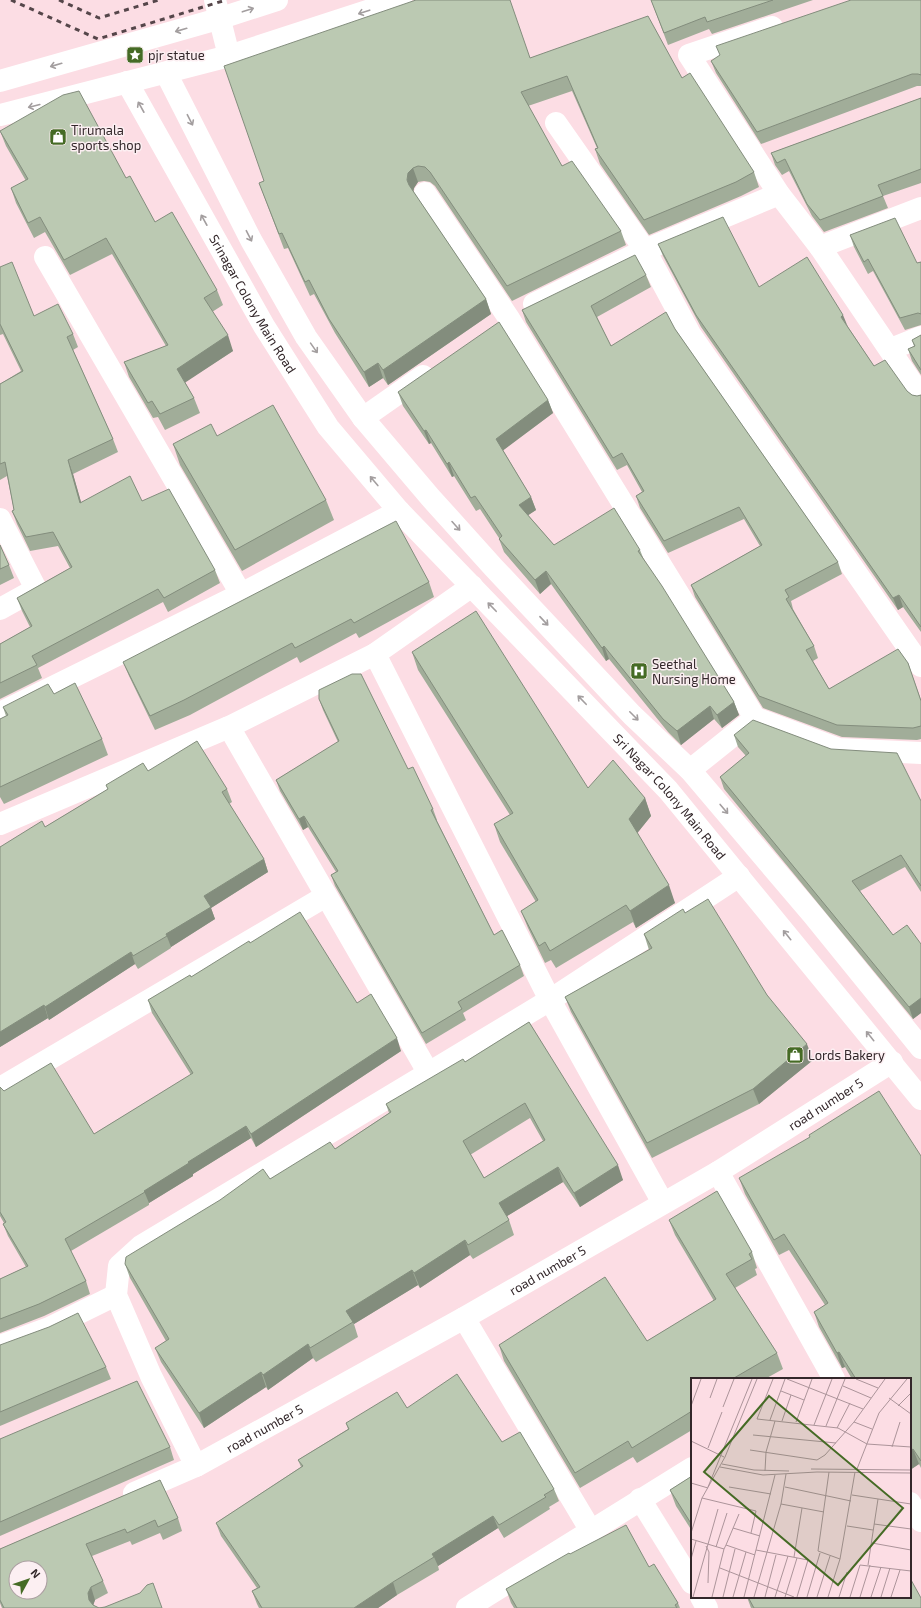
<svg xmlns="http://www.w3.org/2000/svg" width="921" height="1608" font-family="'Exo 2',sans-serif">
  <style>
    .lines { fill: none; stroke-linecap: round; stroke-linejoin: round }
    .minor { stroke: #fff; stroke-width: 22 }
    .major { stroke: #fff; stroke-width: 22 }
    .rail { stroke: #55464a; stroke-width: 3; stroke-dasharray: 5 5; stroke-linecap: butt }
    .wall { fill: #a1ad99; fill-rule: evenodd }
    .shaded-wall { fill: #838d7d }
    .building { fill: #bbc9b2; stroke: #838d7d; fill-rule: evenodd }
    .oneway { stroke: #a39e9f }
    .labels { text-anchor: middle; stroke-width: 3; stroke-linejoin: round; paint-order: stroke }
    .poi-label { font-size: 13px; fill: #33272a; stroke: #fceff2; text-anchor: start }
    .street-label { font-size: 13px; fill: #33272a; stroke: #fceff2 }
    .inset-road { fill: none; stroke: #ac949a; stroke-width: 1 }
    .view { fill: #456b25; fill-opacity: 0.15; stroke: #456b25; stroke-width: 2 }
    .inset-edge { fill: none; stroke: #33272a; stroke-width: 2 }
  </style>
  <rect width="100%" height="100%" fill="#fcdde4"/>
  <g class="lines">
    <g class="minor">
      <path d="M 772,27 L 689,55 L 779,194 L 820,247 L 921,396"/>
      <path d="M 556,123 L 645,250 L 690,334 L 921,666"/>
      <path d="M 425,193 L 508,317 L 755,718 L 839,749 L 921,753"/>
      <path d="M 820,247 L 921,208"/>
      <path d="M 45,257 L 241,594"/>
      <path d="M 534,304 L 645,250 L 779,194"/>
      <path d="M 891,349 L 921,337"/>
      <path d="M 363,418 L 423,376"/>
      <path d="M 0,519 L 36,589 L 0,609"/>
      <path d="M 375,654 L 550,1000 L 663,1203"/>
      <path d="M 0,713 L 241,594 L 399,511"/>
      <path d="M 229,727 L 428,1072"/>
      <path d="M 690,770 L 755,718"/>
      <path d="M 0,824 L 229,727 L 375,654 L 472,586"/>
      <path d="M 0,1088 L 326,896"/>
      <path d="M 718,1172 L 834,1379"/>
      <path d="M 464,1318 L 591,1531"/>
      <path d="M 0,1346 L 49,1328 L 116,1295"/>
      <path d="M 196,1466 L 151,1376 L 116,1295 L 119,1266 L 141,1246 L 550,1000 L 739,876"/>
      <path id="s1" d="M 134,1493 L 196,1466 L 464,1318 L 718,1172 L 892,1062"/>
      <path d="M 640,1499 L 692,1583"/>
      <path d="M 910,1503 L 921,1521"/>
      <path d="M 701,1597 L 707,1608"/>
      <path d="M 467,1608 L 692,1468"/>
    </g>
    <g class="major">
      <path d="M 215,0 L 229,56"/>
      <path d="M 166,73 L 251,240 L 306,337 L 363,418 L 430,497 L 494,568 L 632,715 L 690,770 L 813,915 L 921,1048"/>
      <path d="M 0,81 L 218,19 L 277,0"/>
      <path id="s2" d="M 127,82 L 264,326 L 328,427 L 399,511 L 668,790 L 921,1099"/>
      <path d="M 0,115 L 229,56 L 401,0"/>
    </g>
    <g class="rail">
      <path d="M 11,0 L 98,39 L 226,0"/>
      <path d="M 59,0 L 99,18 L 159,0"/>
    </g>
  </g>
  <g class="wall">
    <path d="M 651,0 L 813,0 L 712,34 L 709,29 L 668,45 Z"/>
    <path d="M 921,0 L 921,86 L 917,86 L 761,144 L 716,73 L 711,61 Z"/>
    <path d="M 530,58 L 682,78 L 754,172 L 759,187 L 741,196 L 649,235 L 600,164 L 595,149 L 597,148 L 572,91 L 528,106 L 562,166 L 621,231 L 626,245 L 512,301 L 435,186 L 430,182 L 424,181 L 418,182 L 414,188 L 413,191 L 486,299 L 491,314 L 388,385 L 383,378 L 369,387 L 335,333 L 314,294 L 310,296 L 288,248 L 284,249 L 259,183 Z"/>
    <path d="M 921,98 L 921,183 L 883,196 L 888,208 L 824,232 L 812,216 L 789,171 L 782,175 L 775,165 L 771,153 Z"/>
    <path d="M 0,131 L 126,178 L 155,222 L 217,290 L 223,305 L 212,312 L 233,351 L 185,382 L 194,398 L 200,413 L 165,430 L 158,417 L 153,418 L 129,377 L 124,362 L 166,346 L 112,254 L 70,275 L 45,232 L 34,238 L 16,203 L 11,188 L 26,181 L 6,146 Z"/>
    <path d="M 850,235 L 917,263 L 921,262 L 921,325 L 905,330 L 873,271 L 868,274 L 854,247 Z"/>
    <path d="M 658,244 L 759,287 L 848,327 L 874,366 L 912,395 L 917,396 L 921,395 L 921,632 L 903,607 L 898,610 L 701,327 L 663,256 Z"/>
    <path d="M 0,267 L 34,316 L 73,334 L 78,347 L 73,350 L 113,439 L 118,452 L 73,474 L 81,502 L 142,501 L 215,570 L 220,583 L 168,612 L 163,602 L 38,668 L 42,678 L 0,699 L 0,644 L 30,627 L 22,611 L 17,598 L 70,568 L 58,546 L 30,551 L 17,524 L 12,511 L 14,510 L 7,476 L 0,480 L 0,384 L 21,371 L 3,334 L 0,335 Z"/>
    <path d="M 646,275 L 651,287 L 597,317 L 611,346 L 675,329 L 838,562 L 842,574 L 791,601 L 793,609 L 814,646 L 818,658 L 813,661 L 829,689 L 908,663 L 921,700 L 921,739 L 917,740 L 842,737 L 763,708 L 695,597 L 691,585 L 760,546 L 744,519 L 668,553 L 640,508 L 636,496 L 642,492 L 627,465 L 617,470 L 526,322 L 522,310 Z"/>
    <path d="M 921,335 L 921,375 L 912,361 L 908,349 L 914,346 L 912,340 Z"/>
    <path d="M 398,392 L 548,400 L 553,413 L 503,450 L 531,497 L 536,510 L 528,515 L 554,545 L 640,550 L 644,560 L 734,702 L 739,715 L 722,728 L 714,719 L 681,745 L 668,732 L 609,659 L 606,661 L 551,584 L 540,594 L 504,552 L 499,539 L 499,538 L 480,509 L 476,511 L 454,476 L 452,477 L 431,443 L 429,444 L 403,406 Z"/>
    <path d="M 217,436 L 326,500 L 334,520 L 242,571 L 180,465 L 173,444 Z"/>
    <path d="M 0,545 L 9,565 L 14,578 L 0,585 Z"/>
    <path d="M 429,582 L 434,597 L 359,638 L 356,633 L 300,663 L 297,657 L 190,715 L 155,730 L 129,676 L 123,662 Z"/>
    <path d="M 412,652 L 588,788 L 645,798 L 651,816 L 637,833 L 675,903 L 636,928 L 633,922 L 556,968 L 551,960 L 545,963 L 528,928 L 521,911 L 536,902 L 500,842 L 494,824 L 510,815 L 418,670 Z"/>
    <path d="M 54,694 L 102,739 L 108,755 L 4,804 L 0,797 L 0,719 L 6,716 L 3,707 Z"/>
    <path d="M 319,699 L 408,769 L 433,809 L 437,820 L 437,821 L 494,935 L 520,965 L 524,976 L 463,1013 L 466,1020 L 426,1044 L 335,886 L 331,875 L 336,872 L 308,827 L 303,830 L 280,791 L 276,780 L 338,742 L 323,710 Z"/>
    <path d="M 734,735 L 921,801 L 921,892 L 905,867 L 860,891 L 893,935 L 921,944 L 921,1013 L 913,1019 L 724,789 L 720,777 L 746,756 L 738,747 Z"/>
    <path d="M 148,771 L 227,789 L 232,802 L 229,804 L 264,859 L 268,872 L 211,908 L 215,919 L 171,947 L 171,948 L 138,969 L 135,964 L 49,1020 L 48,1018 L 0,1047 L 0,847 L 45,827 L 108,789 L 106,785 Z"/>
    <path d="M 685,913 L 767,995 L 813,1060 L 759,1104 L 652,1158 L 571,1012 L 565,997 L 649,950 L 644,934 Z"/>
    <path d="M 250,943 L 357,1003 L 401,1051 L 256,1147 L 251,1138 L 193,1174 L 193,1176 L 149,1203 L 149,1205 L 71,1251 L 86,1281 L 90,1294 L 44,1316 L 0,1333 L 0,1279 L 26,1267 L 8,1236 L 3,1224 L 4,1223 L 0,1216 L 0,1087 L 4,1091 L 94,1134 L 191,1075 L 152,1013 L 148,1000 L 191,977 Z"/>
    <path d="M 529,1022 L 623,1180 L 580,1207 L 563,1182 L 507,1216 L 509,1220 L 514,1235 L 473,1259 L 470,1255 L 420,1288 L 418,1285 L 354,1324 L 358,1337 L 316,1362 L 313,1358 L 268,1390 L 266,1387 L 204,1428 L 161,1362 L 155,1348 L 166,1341 L 130,1278 L 125,1264 L 270,1179 L 335,1149 L 389,1113 L 386,1104 L 465,1062 ZM 530,1118 L 543,1141 L 484,1178 L 470,1155 Z"/>
    <path d="M 921,1156 L 921,1468 L 919,1464 L 910,1470 L 910,1379 L 852,1379 L 845,1367 L 842,1368 L 819,1327 L 814,1312 L 825,1305 L 789,1250 L 779,1255 L 745,1194 L 739,1178 Z"/>
    <path d="M 669,1220 L 752,1252 L 757,1268 L 755,1269 L 757,1275 L 735,1288 L 777,1353 L 783,1369 L 765,1379 L 692,1379 L 692,1430 L 637,1463 L 633,1457 L 580,1488 L 504,1361 L 499,1345 L 647,1341 L 714,1301 L 675,1235 Z"/>
    <path d="M 0,1345 L 106,1367 L 111,1379 L 0,1426 Z"/>
    <path d="M 407,1408 L 502,1442 L 554,1489 L 559,1501 L 549,1507 L 550,1509 L 504,1538 L 498,1528 L 438,1566 L 439,1570 L 397,1595 L 378,1608 L 259,1608 L 257,1604 L 252,1591 L 257,1588 L 221,1536 L 216,1523 L 301,1467 L 298,1460 L 348,1429 L 346,1423 Z"/>
    <path d="M 0,1439 L 170,1447 L 174,1460 L 0,1536 Z"/>
    <path d="M 692,1476 L 692,1531 L 676,1506 L 670,1490 Z"/>
    <path d="M 160,1480 L 178,1518 L 182,1531 L 163,1540 L 160,1533 L 132,1545 L 130,1541 L 92,1556 L 103,1581 L 108,1593 L 95,1600 L 93,1605 L 99,1608 L 162,1608 L 2,1608 L 0,1603 L 0,1549 Z"/>
    <path d="M 570,1554 L 649,1567 L 678,1603 L 680,1608 L 514,1608 L 511,1603 L 506,1589 Z"/>
    <path d="M 747,1597 L 910,1597 L 921,1608 L 751,1608 Z"/>
  </g>
  <g class="shaded-wall">
    <path d="M 413,168 L 418,182 L 414,188 L 413,194 L 407,180 L 408,173 Z"/>
    <path d="M 486,299 L 491,314 L 388,385 L 383,370 Z"/>
    <path d="M 843,315 L 848,327 L 841,317 Z"/>
    <path d="M 228,335 L 233,351 L 183,384 L 177,369 Z"/>
    <path d="M 378,363 L 383,378 L 369,387 L 364,372 Z"/>
    <path d="M 548,400 L 553,413 L 501,452 L 496,439 Z"/>
    <path d="M 426,430 L 431,443 L 429,444 L 424,431 Z"/>
    <path d="M 68,460 L 73,474 L 85,516 L 80,503 Z"/>
    <path d="M 449,462 L 454,476 L 452,477 L 447,464 Z"/>
    <path d="M 531,497 L 536,510 L 524,518 L 519,505 Z"/>
    <path d="M 546,571 L 551,584 L 540,594 L 535,580 Z"/>
    <path d="M 899,595 L 903,607 L 898,610 L 893,598 Z"/>
    <path d="M 604,646 L 609,659 L 606,661 L 602,648 Z"/>
    <path d="M 734,702 L 739,715 L 722,728 L 717,715 Z"/>
    <path d="M 710,706 L 714,719 L 681,745 L 677,731 Z"/>
    <path d="M 645,798 L 651,816 L 635,836 L 629,819 Z"/>
    <path d="M 304,816 L 308,827 L 303,830 L 299,819 Z"/>
    <path d="M 264,859 L 268,872 L 211,908 L 215,919 L 171,947 L 166,934 L 204,896 Z"/>
    <path d="M 669,885 L 675,903 L 636,928 L 630,911 Z"/>
    <path d="M 131,952 L 135,964 L 49,1020 L 45,1007 Z"/>
    <path d="M 921,998 L 921,1013 L 913,1019 L 909,1007 Z"/>
    <path d="M 44,1005 L 48,1018 L 0,1047 L 0,1032 Z"/>
    <path d="M 397,1038 L 401,1051 L 256,1147 L 251,1134 Z"/>
    <path d="M 807,1044 L 813,1060 L 759,1104 L 753,1089 Z"/>
    <path d="M 246,1126 L 251,1138 L 193,1174 L 193,1176 L 149,1203 L 144,1191 L 188,1162 Z"/>
    <path d="M 618,1165 L 623,1180 L 580,1207 L 574,1193 Z"/>
    <path d="M 558,1167 L 563,1182 L 504,1218 L 499,1203 Z"/>
    <path d="M 465,1240 L 470,1255 L 420,1288 L 414,1273 Z"/>
    <path d="M 412,1270 L 418,1285 L 354,1324 L 346,1311 Z"/>
    <path d="M 308,1344 L 313,1358 L 268,1390 L 263,1375 Z"/>
    <path d="M 839,1352 L 845,1367 L 842,1368 L 837,1353 Z"/>
    <path d="M 261,1372 L 266,1387 L 204,1428 L 199,1413 Z"/>
    <path d="M 913,1449 L 919,1464 L 910,1470 L 910,1451 Z"/>
    <path d="M 493,1516 L 498,1528 L 438,1566 L 434,1557 L 432,1554 Z"/>
    <path d="M 393,1582 L 397,1595 L 378,1608 L 354,1608 Z"/>
    <path d="M 91,1587 L 95,1600 L 93,1606 L 89,1600 L 88,1593 Z"/>
  </g>
  <g class="building">
    <path d="M 416,0 L 510,0 L 530,58 L 648,16 L 682,78 L 690,73 L 754,172 L 736,182 L 644,220 L 595,149 L 598,148 L 567,76 L 521,92 L 562,166 L 572,161 L 621,231 L 507,286 L 430,172 L 425,167 L 418,166 L 413,168 L 408,173 L 407,180 L 409,185 L 486,299 L 383,370 L 378,363 L 364,372 L 329,319 L 309,280 L 305,282 L 282,233 L 279,234 L 259,183 L 264,181 L 224,66 Z"/>
    <path d="M 651,0 L 773,0 L 707,22 L 705,17 L 664,33 Z"/>
    <path d="M 851,0 L 921,0 L 921,75 L 918,74 L 912,74 L 757,132 L 711,61 L 720,55 L 716,46 Z"/>
    <path d="M 79,91 L 126,178 L 130,176 L 155,222 L 172,212 L 217,290 L 204,298 L 228,335 L 177,369 L 194,398 L 160,414 L 152,401 L 148,403 L 124,362 L 168,345 L 106,238 L 64,260 L 40,217 L 28,223 L 11,188 L 28,179 L 0,131 L 63,95 Z"/>
    <path d="M 921,98 L 921,169 L 878,185 L 883,196 L 820,220 L 807,204 L 785,159 L 777,163 L 771,153 Z"/>
    <path d="M 723,217 L 759,287 L 807,257 L 843,315 L 841,317 L 874,366 L 885,360 L 907,391 L 912,395 L 917,396 L 921,395 L 921,627 L 899,595 L 893,598 L 696,315 L 658,244 Z"/>
    <path d="M 895,218 L 917,263 L 921,262 L 921,314 L 918,313 L 900,318 L 868,259 L 864,262 L 850,235 Z"/>
    <path d="M 635,255 L 646,275 L 591,306 L 611,346 L 666,312 L 675,329 L 838,562 L 785,590 L 789,597 L 786,599 L 814,646 L 806,650 L 829,689 L 898,649 L 908,663 L 921,701 L 921,726 L 913,728 L 837,725 L 759,696 L 691,585 L 762,545 L 739,507 L 664,541 L 636,496 L 644,491 L 622,453 L 613,458 L 522,310 Z"/>
    <path d="M 12,262 L 34,316 L 58,304 L 73,334 L 67,337 L 113,439 L 68,460 L 80,503 L 130,476 L 142,501 L 169,489 L 215,570 L 164,598 L 158,589 L 32,656 L 37,665 L 0,683 L 0,644 L 32,626 L 17,598 L 72,567 L 53,532 L 26,537 L 12,511 L 14,510 L 5,462 L 0,464 L 0,384 L 23,371 L 0,324 L 0,267 Z"/>
    <path d="M 499,322 L 548,400 L 496,439 L 531,497 L 519,505 L 554,545 L 614,508 L 640,550 L 638,551 L 662,586 L 734,702 L 717,715 L 710,706 L 677,731 L 663,719 L 604,646 L 602,648 L 546,571 L 535,580 L 499,539 L 502,536 L 475,496 L 471,498 L 449,462 L 447,464 L 426,430 L 424,431 L 398,392 Z"/>
    <path d="M 921,335 L 921,370 L 908,349 L 915,346 L 912,340 Z"/>
    <path d="M 273,405 L 326,500 L 235,550 L 173,444 L 211,424 L 217,436 Z"/>
    <path d="M 396,521 L 429,582 L 354,623 L 351,619 L 295,648 L 292,643 L 184,700 L 150,716 L 123,662 Z"/>
    <path d="M 0,545 L 9,565 L 0,569 Z"/>
    <path d="M 476,611 L 588,788 L 613,760 L 645,798 L 629,819 L 669,885 L 630,911 L 626,905 L 550,951 L 545,942 L 539,946 L 521,911 L 538,900 L 494,824 L 513,813 L 412,652 Z"/>
    <path d="M 352,674 L 361,674 L 408,769 L 413,767 L 433,809 L 431,810 L 494,935 L 502,930 L 520,965 L 458,1002 L 462,1009 L 422,1033 L 331,875 L 338,871 L 304,816 L 299,819 L 276,780 L 339,741 L 319,699 L 319,690 Z"/>
    <path d="M 75,683 L 102,739 L 0,787 L 0,719 L 8,715 L 3,707 L 48,684 L 54,694 Z"/>
    <path d="M 753,720 L 831,749 L 897,753 L 921,801 L 921,886 L 901,855 L 852,881 L 893,935 L 907,925 L 921,944 L 921,998 L 909,1007 L 720,777 L 749,753 L 734,735 Z"/>
    <path d="M 197,741 L 227,789 L 222,792 L 264,859 L 204,896 L 211,907 L 166,934 L 167,936 L 133,956 L 131,952 L 45,1007 L 44,1005 L 0,1032 L 0,847 L 42,821 L 45,827 L 108,789 L 106,785 L 143,763 L 148,771 Z"/>
    <path d="M 708,899 L 767,995 L 807,1044 L 753,1089 L 647,1143 L 565,997 L 652,948 L 644,934 L 683,909 L 685,913 Z"/>
    <path d="M 300,912 L 357,1003 L 371,994 L 397,1038 L 251,1134 L 246,1126 L 188,1162 L 189,1163 L 144,1191 L 145,1192 L 65,1239 L 86,1281 L 39,1304 L 0,1319 L 0,1279 L 28,1266 L 3,1224 L 6,1222 L 0,1212 L 0,1087 L 4,1091 L 51,1063 L 94,1134 L 193,1073 L 148,1000 L 190,975 L 191,977 L 249,941 L 250,943 Z"/>
    <path d="M 529,1022 L 618,1165 L 574,1193 L 558,1167 L 499,1203 L 509,1220 L 468,1245 L 465,1240 L 414,1273 L 412,1270 L 346,1311 L 353,1322 L 310,1348 L 308,1344 L 263,1375 L 261,1372 L 199,1413 L 155,1348 L 169,1339 L 125,1264 L 126,1257 L 220,1200 L 263,1169 L 270,1179 L 330,1142 L 335,1149 L 391,1112 L 386,1104 L 463,1059 L 465,1062 ZM 525,1103 L 545,1140 L 484,1178 L 463,1141 Z"/>
    <path d="M 879,1091 L 921,1156 L 921,1461 L 913,1449 L 910,1451 L 910,1379 L 856,1379 L 839,1352 L 837,1353 L 814,1312 L 828,1303 L 784,1234 L 774,1240 L 739,1178 L 810,1137 L 809,1135 Z"/>
    <path d="M 717,1191 L 752,1252 L 749,1254 L 752,1259 L 726,1274 L 777,1353 L 734,1378 L 735,1379 L 692,1379 L 692,1411 L 632,1448 L 628,1441 L 575,1473 L 499,1345 L 605,1277 L 647,1341 L 716,1299 L 669,1220 Z"/>
    <path d="M 78,1313 L 106,1367 L 0,1412 L 0,1345 L 49,1327 Z"/>
    <path d="M 457,1374 L 502,1442 L 520,1432 L 554,1489 L 544,1495 L 546,1497 L 499,1525 L 493,1516 L 432,1554 L 434,1557 L 393,1582 L 354,1608 L 262,1608 L 252,1591 L 260,1587 L 216,1523 L 303,1466 L 298,1460 L 349,1429 L 346,1423 L 397,1392 L 407,1408 Z"/>
    <path d="M 137,1381 L 170,1447 L 0,1522 L 0,1439 Z"/>
    <path d="M 692,1476 L 692,1525 L 670,1490 Z"/>
    <path d="M 160,1480 L 178,1518 L 158,1527 L 155,1520 L 127,1533 L 125,1529 L 86,1544 L 103,1581 L 91,1587 L 88,1593 L 89,1600 L 93,1605 L 99,1608 L 105,1607 L 140,1593 L 147,1585 L 153,1583 L 162,1608 L 4,1608 L 0,1600 L 0,1549 ZM 16,1568 L 40,1568 L 40,1592 L 16,1592 Z"/>
    <path d="M 626,1525 L 649,1567 L 654,1564 L 678,1603 L 675,1605 L 677,1608 L 517,1608 L 506,1589 L 569,1553 L 570,1554 Z"/>
    <path d="M 910,1578 L 921,1598 L 921,1608 L 754,1608 L 748,1597 L 910,1597 Z"/>
  </g>
  <defs><path id="oneway-shaft" d="M-6 0H5M1.5-3L5.5 0L1.5 3" fill="none" stroke-width="1.6" stroke-linecap="round" stroke-linejoin="round"/></defs>
  <g class="oneway">
    <use href="#oneway-shaft" transform="translate(248 10) rotate(-18)"/>
    <use href="#oneway-shaft" transform="translate(364 12) rotate(162)"/>
    <use href="#oneway-shaft" transform="translate(181 30) rotate(164)"/>
    <use href="#oneway-shaft" transform="translate(56 65) rotate(164)"/>
    <use href="#oneway-shaft" transform="translate(34 106) rotate(166)"/>
    <use href="#oneway-shaft" transform="translate(141 107) rotate(-119)"/>
    <use href="#oneway-shaft" transform="translate(190 120) rotate(63)"/>
    <use href="#oneway-shaft" transform="translate(204 220) rotate(-119)"/>
    <use href="#oneway-shaft" transform="translate(249 236) rotate(63)"/>
    <use href="#oneway-shaft" transform="translate(314 348) rotate(55)"/>
    <use href="#oneway-shaft" transform="translate(374 481) rotate(-130)"/>
    <use href="#oneway-shaft" transform="translate(456 526) rotate(48)"/>
    <use href="#oneway-shaft" transform="translate(492 607) rotate(-134)"/>
    <use href="#oneway-shaft" transform="translate(544 621) rotate(47)"/>
    <use href="#oneway-shaft" transform="translate(582 700) rotate(-134)"/>
    <use href="#oneway-shaft" transform="translate(634 716) rotate(45)"/>
    <use href="#oneway-shaft" transform="translate(724 809) rotate(50)"/>
    <use href="#oneway-shaft" transform="translate(787 935) rotate(-129)"/>
    <use href="#oneway-shaft" transform="translate(870 1036) rotate(-129)"/>
  </g>
  <defs>
    <symbol id="sight-square" viewBox="-11 -11 22 22"><rect x="-9" y="-9" width="18" height="18" rx="4" fill="#456b25" stroke="#fceff2"/><path d="M0-6L1.8-2.2L6-1.7L2.9 1.2L3.7 5.4L0 3.3L-3.7 5.4L-2.9 1.2L-6-1.7L-1.8-2.2Z" fill="#fff"/></symbol>
    <symbol id="shop-square" viewBox="-11 -11 22 22"><rect x="-9" y="-9" width="18" height="18" rx="4" fill="#456b25" stroke="#fceff2"/><path d="M-5-2.5h2.3a2.7 3.5 0 0 1 5.4 0H5L5.5 6h-11ZM-1.5-2.5h3a1.5 2.3 0 0 0-3 0Z" fill="#fff"/></symbol>
    <symbol id="hospital-square" viewBox="-11 -11 22 22"><rect x="-9" y="-9" width="18" height="18" rx="4" fill="#456b25" stroke="#fceff2"/><path d="M-5-5h3v3.5h4V-5h3V5h-3V1.5h-4V5h-3Z" fill="#fff"/></symbol>
  </defs>
  <g fill-rule="evenodd">
    <use href="#sight-square" x="125" y="45" width="20" height="20"/>
    <use href="#shop-square" x="48" y="127" width="20" height="20"/>
    <use href="#hospital-square" x="629" y="661" width="20" height="20"/>
    <use href="#shop-square" x="785" y="1045" width="20" height="20"/>
  </g>
  <g class="labels">
    <g class="poi-label">
      <text x="148" y="60">pjr statue</text>
      <text x="71" y="135">Tirumala<tspan x="71" dy="15">sports shop</tspan></text>
      <text x="652" y="669">Seethal<tspan x="652" dy="15">Nursing Home</tspan></text>
      <text x="808" y="1060">Lords Bakery</text>
    </g>
    <g class="street-label">
      <text dy="5" stroke="none"><textPath href="#s2" startOffset="255">Srinagar Colony Main Road</textPath></text>
      <text dy="5" stroke="none"><textPath href="#s2" startOffset="903">Sri Nagar Colony Main Road</textPath></text>
      <text dy="5" stroke="none"><textPath href="#s1" startOffset="794">road number 5</textPath></text>
      <text dy="5" stroke="none"><textPath href="#s1" startOffset="470">road number 5</textPath></text>
      <text dy="5" stroke="none"><textPath href="#s1" startOffset="146">road number 5</textPath></text>
    </g>
  </g>
  <g transform="translate(691 1378)">
    <rect width="220" height="220" fill="#fcdde4"/>
    <path class="inset-road" d="M 82,1 L 66,41 L 147,50 L 176,66 L 220,69M 96,1 L 172,31M 165,1 L 187,10M 152,8 L 180,20M 90,13 L 113,22M 19,20 L 26,1M 198,20 L 220,36M 0,28 L 10,1M 207,28 L 220,15M 32,29 L 43,1M 79,42 L 94,1M 91,43 L 100,17M 105,44 L 121,1M 163,44 L 181,51M 123,47 L 141,1M 135,48 L 154,1M 146,50 L 159,25M 62,57 L 145,65M 0,63 L 33,79M 201,69 L 209,44M 17,70 L 31,34M 59,72 L 126,82 L 134,77 L 163,44 L 194,1M 31,86 L 63,92 L 98,93M 29,89 L 72,97 L 126,94 L 220,95M 120,91 L 220,92M 166,91 L 188,35 L 216,1M 74,93 L 75,74 L 84,43M 138,94 L 127,173 L 149,181M 0,105 L 17,110M 17,109 L 61,1M 38,109 L 80,116M 94,109 L 160,123M 161,117 L 220,126M 11,120 L 65,133 L 60,155M 90,126 L 133,134M 183,146 L 220,151M 156,148 L 182,152M 42,150 L 69,158M 0,155 L 11,120 L 34,79 L 66,1M 0,161 L 33,171 L 35,167 L 64,177M 181,165 L 220,172M 35,167 L 48,136M 15,168 L 18,174 L 17,205M 25,169 L 36,135M 65,172 L 117,182 L 106,219M 103,179 L 111,130M 0,181 L 5,163M 177,187 L 187,121M 29,190 L 103,219M 2,219 L 27,131M 21,219 L 33,171M 32,219 L 44,171M 42,219 L 55,174M 53,219 L 84,97M 63,219 L 90,126 L 95,96M 74,219 L 85,177M 84,219 L 97,178M 94,219 L 106,180M 116,219 L 129,175M 126,219 L 139,178M 137,219 L 149,181 L 164,94M 148,219 L 156,194M 159,219 L 169,187 L 220,193M 169,219 L 179,187M 180,219 L 190,189M 190,219 L 199,190M 200,219 L 209,192"/>
    <path class="view" d="M 78,18 L 212,130 L 147,207 L 13,94 Z"/>
    <rect width="220" height="220" class="inset-edge"/>
  </g>
  <g transform="translate(28 1580) rotate(50)"><circle r="19" fill="#fceff2" stroke="#ac9fa2"/>
  <path d="M0-3L7 15L0 10L-7 15Z" fill="#456b25"/>
  <text y="-6" font-size="11" font-weight="bold" text-anchor="middle" fill="#33272a">N</text>
  </g>
</svg>
